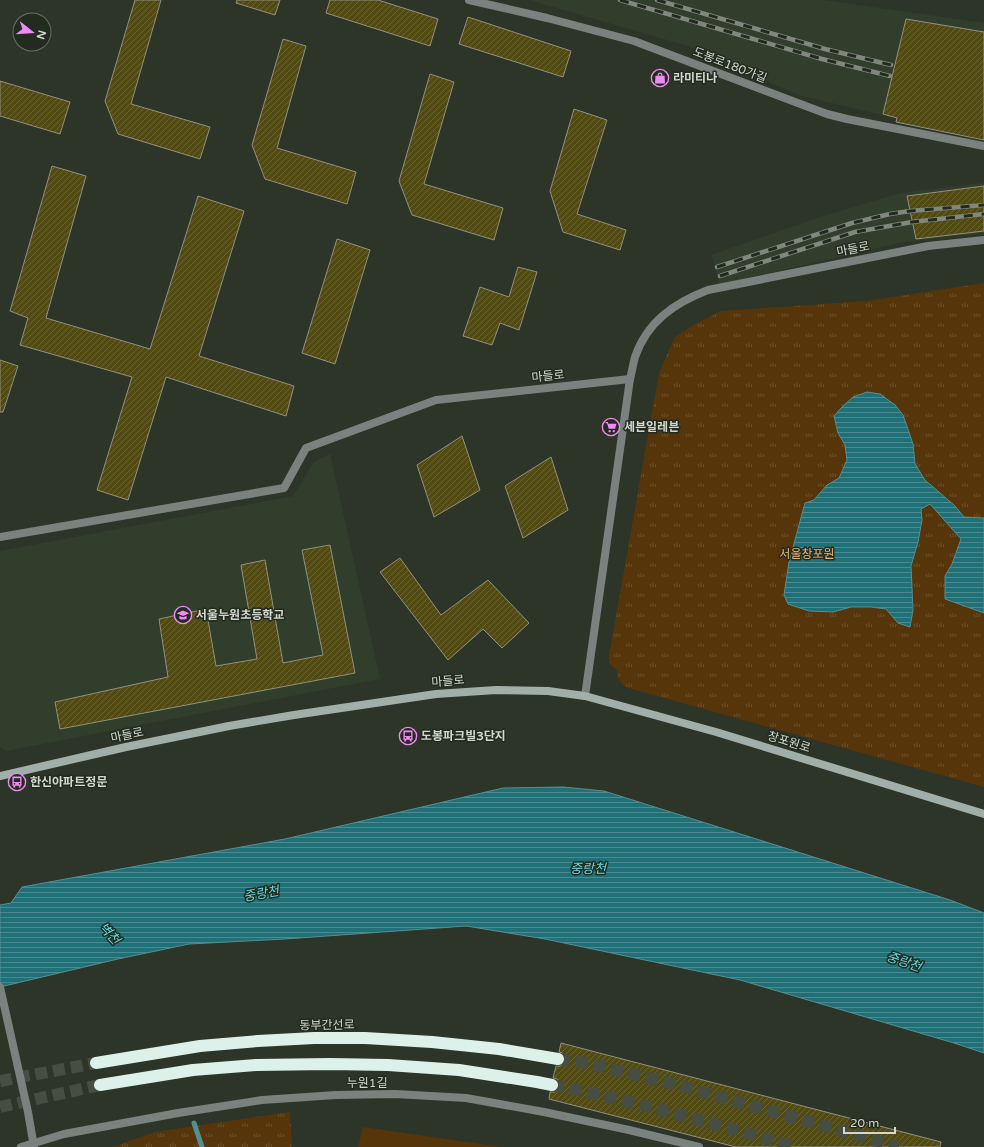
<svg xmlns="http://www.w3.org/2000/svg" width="984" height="1147" font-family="'Varela Round','Noto Sans KR',sans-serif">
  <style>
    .built { fill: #313e2c }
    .grass { fill: #553509 }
    .park { fill: url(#park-tufts) }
    .water { fill: url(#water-rules); stroke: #558f92 }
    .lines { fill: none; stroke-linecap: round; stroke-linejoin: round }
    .stream { stroke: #558f92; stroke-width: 5 }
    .building { fill: url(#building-hatch); stroke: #929080 }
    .highway-tunnel { stroke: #464d42; stroke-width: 12; stroke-dasharray: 12 6; stroke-linecap: butt }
    .street { stroke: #79827f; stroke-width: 8 }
    .secondary { stroke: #a1afaa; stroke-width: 8 }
    .highway { stroke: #dcf1e9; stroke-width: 12 }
    .rail-casing { stroke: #81877d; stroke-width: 4.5 }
    .rail { stroke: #232b1f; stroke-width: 3; stroke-dasharray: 9; stroke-linecap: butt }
    .labels { text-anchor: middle; stroke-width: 3; stroke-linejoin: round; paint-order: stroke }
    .street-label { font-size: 12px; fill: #d2d7cf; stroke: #232b1f }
    .poi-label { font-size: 12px; font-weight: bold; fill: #d2d7cf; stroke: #232b1f; text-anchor: start }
    .park-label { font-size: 12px; fill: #f1b777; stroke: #232b1f }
    .water-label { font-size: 13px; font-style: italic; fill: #64d7e4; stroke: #232b1f }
  </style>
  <defs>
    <pattern id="park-tufts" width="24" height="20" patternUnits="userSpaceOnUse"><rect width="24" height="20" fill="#553509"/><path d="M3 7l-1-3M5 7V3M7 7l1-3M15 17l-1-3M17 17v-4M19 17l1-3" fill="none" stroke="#6d522c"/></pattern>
    <pattern id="water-rules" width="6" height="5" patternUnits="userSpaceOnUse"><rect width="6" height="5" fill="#207078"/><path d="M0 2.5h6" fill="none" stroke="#4a8a90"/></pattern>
    <pattern id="building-hatch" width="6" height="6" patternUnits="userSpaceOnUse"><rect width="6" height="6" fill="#514a12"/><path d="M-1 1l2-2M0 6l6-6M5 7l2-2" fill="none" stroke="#696333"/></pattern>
  </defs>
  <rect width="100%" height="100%" fill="#2d3529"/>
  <g class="built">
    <path d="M 529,0 L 824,0 L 984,23 L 984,139 L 798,95 L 688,46 Z"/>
    <path d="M 984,183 L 984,233 L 905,242 L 720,284 L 711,255 L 817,218 L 900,193 L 974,184 Z"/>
    <path d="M 330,454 L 380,679 L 6,751 L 0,747 L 0,551 L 293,496 L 314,462 Z"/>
  </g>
  <path class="grass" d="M 363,1127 L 502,1147 L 358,1147 Z"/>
  <g class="park">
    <path d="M 984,283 L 984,787 L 625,687 L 618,678 L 617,670 L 609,663 L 609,656 L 659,373 L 675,337 L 695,324 L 721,311 L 867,301 Z"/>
    <path d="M 290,1112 L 292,1147 L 113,1147 L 155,1132 Z"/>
  </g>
  <g class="water">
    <path d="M 867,392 L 880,394 L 895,405 L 903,415 L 913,444 L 915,464 L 925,480 L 955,506 L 964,517 L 984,518 L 984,613 L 945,599 L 945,576 L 952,564 L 961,539 L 930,504 L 921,509 L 922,520 L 918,542 L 911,566 L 913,610 L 910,627 L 898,623 L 886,609 L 871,607 L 851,607 L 833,612 L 809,611 L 788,604 L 784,595 L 789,562 L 805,503 L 814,500 L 827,485 L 839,478 L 847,460 L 845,445 L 838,433 L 834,416 L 841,408 L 853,397 Z"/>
    <path d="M 563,787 L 604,791 L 950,900 L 984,913 L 984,1053 L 954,1043 L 740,980 L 545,939 L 466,926 L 285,939 L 189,944 L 118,959 L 0,987 L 0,905 L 11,903 L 22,887 L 285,839 L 503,788 Z"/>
  </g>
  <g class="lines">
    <path class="stream" d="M 194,1123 L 202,1147"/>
  </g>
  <g class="building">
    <path d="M 135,0 L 161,0 L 131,104 L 210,127 L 200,159 L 118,134 L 105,101 Z"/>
    <path d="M 237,0 L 280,0 L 275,15 L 236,3 Z"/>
    <path d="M 330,0 L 378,0 L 438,19 L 430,46 L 326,13 Z"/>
    <path d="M 468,17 L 571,51 L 563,77 L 459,44 Z"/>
    <path d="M 906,19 L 984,32 L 984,140 L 896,122 L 897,118 L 883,114 Z"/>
    <path d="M 283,39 L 306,46 L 277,148 L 356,172 L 347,204 L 265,179 L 252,145 Z"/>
    <path d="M 430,74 L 454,82 L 424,184 L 503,208 L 494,240 L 412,215 L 399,181 Z"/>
    <path d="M 0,81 L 70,102 L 60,134 L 0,116 Z"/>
    <path d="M 574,109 L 607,120 L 577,214 L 626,230 L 620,250 L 563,232 L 550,191 Z"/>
    <path d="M 52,166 L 86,176 L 46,318 L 150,349 L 198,196 L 244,211 L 199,356 L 294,386 L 286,416 L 166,377 L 128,500 L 97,490 L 132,377 L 20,345 L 28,318 L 10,311 Z"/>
    <path d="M 984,186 L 984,231 L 916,239 L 907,196 Z"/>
    <path d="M 337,239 L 370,250 L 335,364 L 302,353 Z"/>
    <path d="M 518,267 L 537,272 L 519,330 L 500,323 L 492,345 L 463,336 L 480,287 L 509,297 Z"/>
    <path d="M 0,360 L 18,366 L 3,412 L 0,412 Z"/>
    <path d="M 462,436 L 480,490 L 434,517 L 417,465 Z"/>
    <path d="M 551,457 L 568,510 L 523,538 L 505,486 Z"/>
    <path d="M 330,545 L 355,673 L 60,729 L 55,702 L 168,677 L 159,619 L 206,609 L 216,666 L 257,659 L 241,565 L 265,560 L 283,663 L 323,655 L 302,550 Z"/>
    <path d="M 400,558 L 441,615 L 488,580 L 529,623 L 502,648 L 483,629 L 448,660 L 380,572 Z"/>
    <path d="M 561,1043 L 941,1142 L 940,1147 L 736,1147 L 549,1099 L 550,1092 L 555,1092 L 557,1090 L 559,1087 L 559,1082 L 557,1079 L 553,1078 L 556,1066 L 561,1066 L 564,1063 L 565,1061 L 565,1056 L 562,1053 L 559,1052 Z"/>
  </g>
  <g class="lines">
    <g class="highway-tunnel">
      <path d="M 558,1059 L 586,1063 L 670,1083 L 899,1147"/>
      <path d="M 0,1081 L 96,1063"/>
      <path d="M 552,1085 C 634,1101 714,1124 795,1147"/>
      <path d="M 0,1107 L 100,1085"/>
    </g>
    <g class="street">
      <path d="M 469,0 L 547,18 L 634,41 L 827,114 L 847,119 L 984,146"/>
      <path d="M 0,537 L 284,488 L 306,448 L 436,400 L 630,379"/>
      <path d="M 585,696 L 630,379 C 632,372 633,364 635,357 C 647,322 674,303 708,290 L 928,246 L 984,240"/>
      <path d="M 0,987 L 28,1112 L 34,1147"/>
      <path d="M 21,1147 L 64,1134 L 178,1113 L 262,1100 L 336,1095 L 395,1094 L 466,1098 L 544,1112 L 629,1130 L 699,1147"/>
    </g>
    <path class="secondary" d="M 0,776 L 126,747 L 229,726 L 294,715 L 436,694 L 496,690 L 548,691 L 585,696 L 716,732 L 984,814"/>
    <g class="highway">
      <path d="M 96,1063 L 200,1046 L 258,1041 L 314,1038 L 365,1038 L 432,1042 L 499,1049 L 558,1059"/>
      <path d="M 100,1085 L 193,1070 L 256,1065 L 330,1064 L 388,1065 L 459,1070 L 537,1082 L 552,1085"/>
    </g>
    <defs>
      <g id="rail">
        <path d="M 620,0 L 822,59 L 890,76"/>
        <path d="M 657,0 L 825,49 L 891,65"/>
        <path d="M 717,267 L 852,223 L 890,214 L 910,211 L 984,205"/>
        <path d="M 720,276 L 855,232 L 912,222 L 984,214"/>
      </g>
    </defs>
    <use href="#rail" class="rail-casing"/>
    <use href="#rail" class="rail"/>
  </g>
  <defs>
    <symbol id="shop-ring" viewBox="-11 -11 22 22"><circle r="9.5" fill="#232b1f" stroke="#f08bf6" stroke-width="1.5"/><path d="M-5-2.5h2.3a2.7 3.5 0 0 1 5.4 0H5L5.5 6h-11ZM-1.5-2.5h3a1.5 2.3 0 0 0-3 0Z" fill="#f08bf6"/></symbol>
    <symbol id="supermarket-ring" viewBox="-11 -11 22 22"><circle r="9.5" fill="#232b1f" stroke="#f08bf6" stroke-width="1.5"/><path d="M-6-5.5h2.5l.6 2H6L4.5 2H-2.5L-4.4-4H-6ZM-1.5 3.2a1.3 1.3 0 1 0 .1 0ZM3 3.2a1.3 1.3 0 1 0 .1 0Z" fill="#f08bf6"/></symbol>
    <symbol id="school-ring" viewBox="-11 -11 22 22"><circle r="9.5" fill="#232b1f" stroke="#f08bf6" stroke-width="1.5"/><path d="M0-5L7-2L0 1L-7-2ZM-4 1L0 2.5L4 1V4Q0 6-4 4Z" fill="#f08bf6"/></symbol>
    <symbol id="bus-ring" viewBox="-11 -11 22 22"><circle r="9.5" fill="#232b1f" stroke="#f08bf6" stroke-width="1.5"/><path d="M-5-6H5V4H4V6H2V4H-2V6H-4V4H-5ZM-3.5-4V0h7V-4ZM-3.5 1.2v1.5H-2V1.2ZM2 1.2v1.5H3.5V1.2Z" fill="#f08bf6"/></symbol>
  </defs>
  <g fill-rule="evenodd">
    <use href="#shop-ring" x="650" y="68" width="20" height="20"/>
    <use href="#supermarket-ring" x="601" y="417" width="20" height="20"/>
    <use href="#school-ring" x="173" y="605" width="20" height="20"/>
    <use href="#bus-ring" x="398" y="726" width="20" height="20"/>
    <use href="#bus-ring" x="7" y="772" width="20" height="20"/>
  </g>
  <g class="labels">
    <g class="street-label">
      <text transform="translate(730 65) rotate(21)" y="4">도봉로180가길</text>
      <text transform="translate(853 249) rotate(-11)" y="4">마들로</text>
      <text transform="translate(548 376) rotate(-6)" y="4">마들로</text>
      <text transform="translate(448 681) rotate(-5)" y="4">마들로</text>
      <text transform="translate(127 735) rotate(-12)" y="4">마들로</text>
      <text transform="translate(789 742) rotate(17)" y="4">창포원로</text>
      <text transform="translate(327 1025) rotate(-1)" y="4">동부간선로</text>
      <text x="367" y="1087">누원1길</text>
    </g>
    <g class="poi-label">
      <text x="673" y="82">라미티나</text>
      <text x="624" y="431">세븐일레븐</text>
      <text x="196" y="619">서울누원초등학교</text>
      <text x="421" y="740">도봉파크빌3단지</text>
      <text x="30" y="786">한신아파트정문</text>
    </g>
    <g class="park-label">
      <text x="807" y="558">서울창포원</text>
    </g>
    <g class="water-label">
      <text x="588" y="873">중랑천</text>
      <text transform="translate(261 893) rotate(-10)" y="5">중랑천</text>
      <text transform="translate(110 933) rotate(48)" y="5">벽천</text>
      <text transform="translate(904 961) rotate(19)" y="5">중랑천</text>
    </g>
  </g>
  <g transform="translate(32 32) rotate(107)"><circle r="19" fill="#232b1f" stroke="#697065"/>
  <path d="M0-3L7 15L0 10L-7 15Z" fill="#f08bf6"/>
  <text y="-6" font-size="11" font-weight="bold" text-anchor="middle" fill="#d2d7cf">N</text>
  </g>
  <path d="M844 1127v6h51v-6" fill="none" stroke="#d2d7cf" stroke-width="2"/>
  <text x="850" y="1127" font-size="12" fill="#d2d7cf" stroke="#232b1f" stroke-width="3" paint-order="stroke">20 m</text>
</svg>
